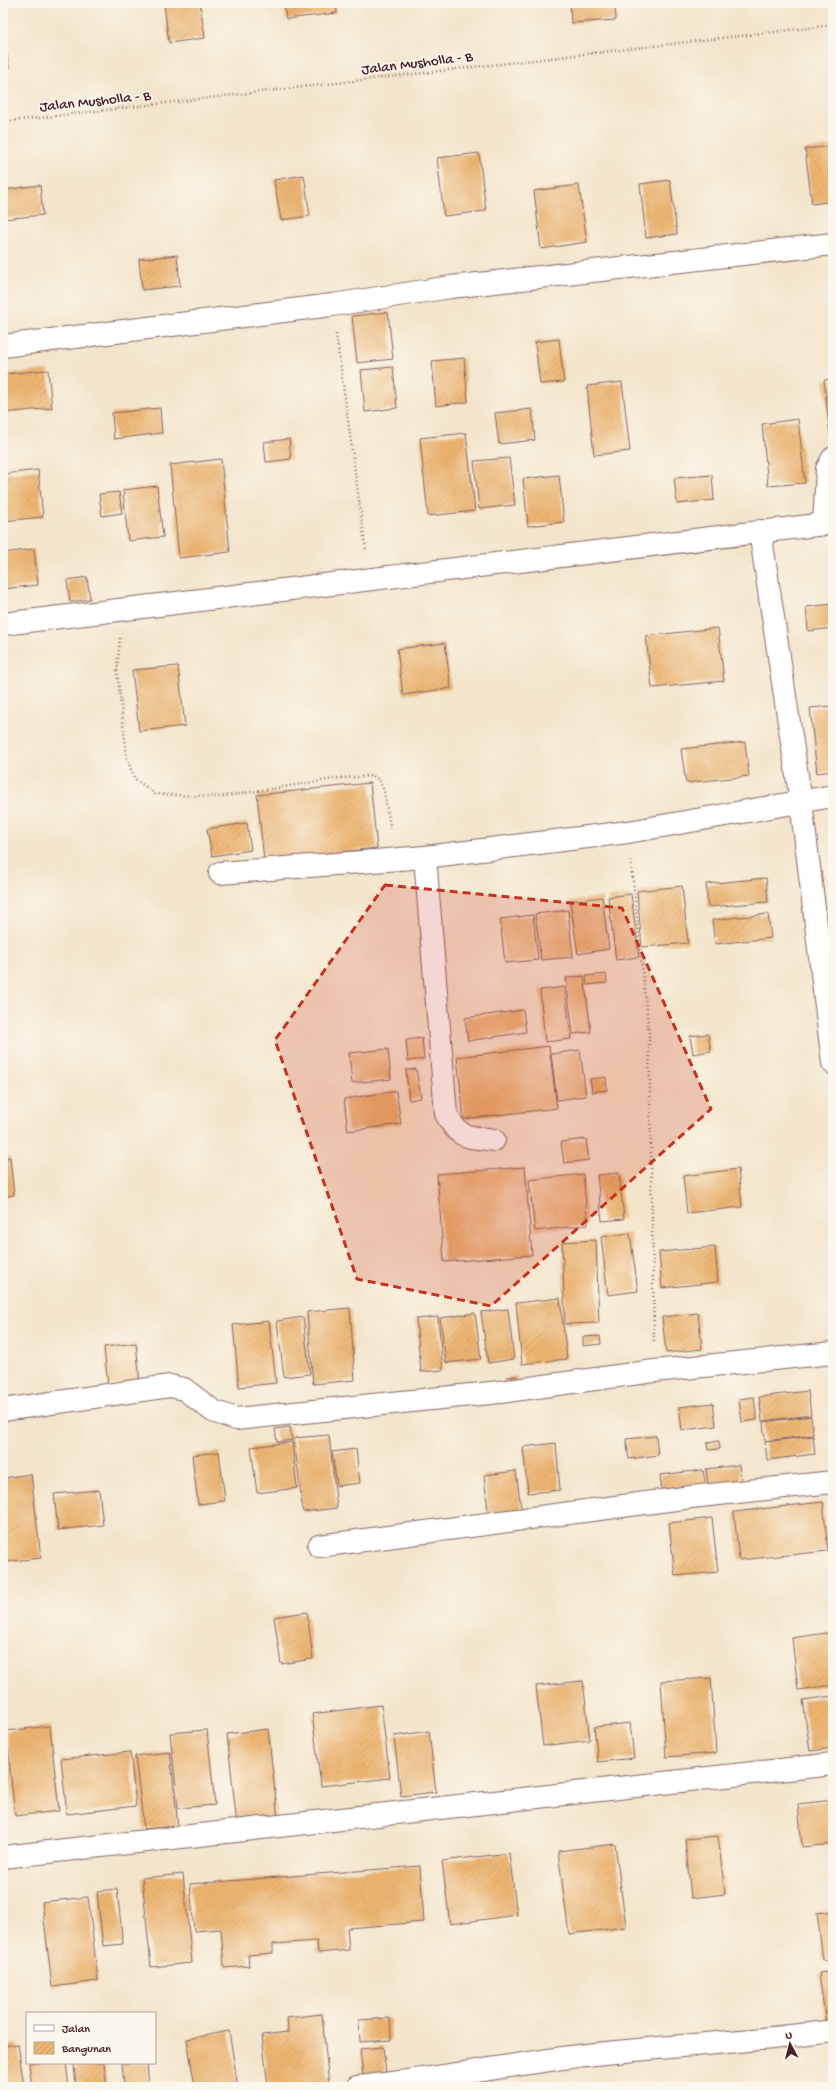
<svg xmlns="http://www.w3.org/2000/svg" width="836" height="2090" font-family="'Gochi Hand',sans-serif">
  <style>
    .building { fill: url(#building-hatch) }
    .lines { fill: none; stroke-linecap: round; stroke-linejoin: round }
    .minor-casing { stroke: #856463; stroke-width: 24 }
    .path { stroke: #856463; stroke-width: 2.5; stroke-dasharray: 1 3; stroke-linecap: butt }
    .minor { stroke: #fff; stroke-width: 22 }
    .marked { fill: #c8321e; fill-opacity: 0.2; stroke: #c8321e; stroke-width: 3; stroke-dasharray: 8 5; stroke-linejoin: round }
    .labels { text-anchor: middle; stroke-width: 3.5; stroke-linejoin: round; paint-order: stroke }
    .street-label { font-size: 15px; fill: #4a1f2b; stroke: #fbf7ec }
  </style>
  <defs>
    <pattern id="building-hatch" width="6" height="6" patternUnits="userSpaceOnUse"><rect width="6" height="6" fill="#edb671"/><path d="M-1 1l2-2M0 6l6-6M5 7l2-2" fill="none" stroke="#cd9c62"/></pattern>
  </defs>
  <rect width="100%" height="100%" fill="#fbf7ec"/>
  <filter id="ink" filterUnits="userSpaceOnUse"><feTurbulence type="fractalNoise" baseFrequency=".025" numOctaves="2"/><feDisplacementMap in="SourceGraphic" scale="8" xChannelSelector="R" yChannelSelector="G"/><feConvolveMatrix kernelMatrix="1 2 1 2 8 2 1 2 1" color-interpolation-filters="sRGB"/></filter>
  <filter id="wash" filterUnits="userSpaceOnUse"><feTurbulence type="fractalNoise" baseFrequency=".012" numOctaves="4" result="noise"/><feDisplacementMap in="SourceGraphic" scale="16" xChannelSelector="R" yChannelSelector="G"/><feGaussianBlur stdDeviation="0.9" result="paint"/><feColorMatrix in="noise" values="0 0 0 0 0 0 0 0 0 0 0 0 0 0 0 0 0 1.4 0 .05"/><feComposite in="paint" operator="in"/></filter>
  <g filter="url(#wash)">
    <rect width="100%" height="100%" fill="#f3e5cc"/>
    <g id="blocks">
      <g class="building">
        <path d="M 181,3 L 200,3 L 205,38 L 169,43 L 164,5 Z"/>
        <path d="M 284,3 L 336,3 L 337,13 L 286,19 Z"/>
        <path d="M 570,3 L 615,3 L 616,20 L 571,23 Z"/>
        <path d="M 3,31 L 9,68 L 3,69 Z"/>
        <path d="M 833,146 L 833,201 L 812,204 L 805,149 Z"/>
        <path d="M 479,153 L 486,211 L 444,216 L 437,158 Z"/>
        <path d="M 304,175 L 310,216 L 281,220 L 274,180 Z"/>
        <path d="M 670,180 L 677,234 L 646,238 L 640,184 Z"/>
        <path d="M 40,185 L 43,215 L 3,219 L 3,190 Z"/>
        <path d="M 579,185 L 587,242 L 541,249 L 534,191 Z"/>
        <path d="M 177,255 L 180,286 L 142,290 L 139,259 Z"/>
        <path d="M 388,312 L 393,359 L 357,363 L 352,316 Z"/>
        <path d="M 559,339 L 564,382 L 540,384 L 535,342 Z"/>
        <path d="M 464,358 L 468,402 L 436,406 L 432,361 Z"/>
        <path d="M 393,367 L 397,408 L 365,412 L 361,370 Z"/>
        <path d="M 48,370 L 52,408 L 3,413 L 3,374 Z"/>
        <path d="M 833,379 L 833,435 L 830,436 L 824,380 Z"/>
        <path d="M 622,382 L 630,451 L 594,455 L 587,386 Z"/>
        <path d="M 160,408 L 162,433 L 114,439 L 112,413 Z"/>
        <path d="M 532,409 L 535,440 L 499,444 L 495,413 Z"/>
        <path d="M 798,419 L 805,483 L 768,486 L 762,424 Z"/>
        <path d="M 466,433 L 475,511 L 428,516 L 420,438 Z"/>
        <path d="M 289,439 L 291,459 L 266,462 L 264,442 Z"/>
        <path d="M 509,458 L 515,505 L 479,509 L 474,461 Z"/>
        <path d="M 221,459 L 230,552 L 179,558 L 170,465 Z"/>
        <path d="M 38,470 L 43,517 L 3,521 L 3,474 Z"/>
        <path d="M 559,475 L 564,522 L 528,526 L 523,479 Z"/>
        <path d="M 712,475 L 714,500 L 677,504 L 674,478 Z"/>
        <path d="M 157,486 L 163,537 L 128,541 L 123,490 Z"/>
        <path d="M 119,492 L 122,513 L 102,516 L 99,494 Z"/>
        <path d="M 34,549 L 38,585 L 3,589 L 3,553 Z"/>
        <path d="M 87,577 L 90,599 L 70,602 L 67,580 Z"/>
        <path d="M 833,604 L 833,628 L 808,631 L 806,607 Z"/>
        <path d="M 718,628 L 724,681 L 652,688 L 646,636 Z"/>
        <path d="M 445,643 L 451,688 L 403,695 L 397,649 Z"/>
        <path d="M 178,666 L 185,726 L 139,731 L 132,670 Z"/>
        <path d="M 833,706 L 833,771 L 817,773 L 810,708 Z"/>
        <path d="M 745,742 L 749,776 L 686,783 L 681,749 Z"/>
        <path d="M 370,783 L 377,848 L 264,860 L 257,795 Z"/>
        <path d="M 247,823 L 251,850 L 212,856 L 207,829 Z"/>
        <path d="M 766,878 L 768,902 L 708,907 L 706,884 Z"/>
        <path d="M 682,886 L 688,943 L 642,947 L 637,891 Z"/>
        <path d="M 631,894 L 639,957 L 616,960 L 608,897 Z"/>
        <path d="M 602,897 L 609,949 L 578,954 L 570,901 Z"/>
        <path d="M 568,910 L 573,957 L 541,960 L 535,914 Z"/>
        <path d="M 768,914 L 771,938 L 715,944 L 712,920 Z"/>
        <path d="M 533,915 L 538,960 L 505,963 L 500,919 Z"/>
        <path d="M 606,974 L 607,983 L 587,985 L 586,976 Z"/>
        <path d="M 584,976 L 591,1032 L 573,1034 L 566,978 Z"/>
        <path d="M 565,987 L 571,1039 L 545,1042 L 540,990 Z"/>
        <path d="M 523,1010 L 526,1032 L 468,1041 L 465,1018 Z"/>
        <path d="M 708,1034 L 711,1051 L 693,1054 L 690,1036 Z"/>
        <path d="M 422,1038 L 424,1059 L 408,1061 L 406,1040 Z"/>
        <path d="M 549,1046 L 557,1108 L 464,1119 L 457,1057 Z"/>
        <path d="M 388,1049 L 391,1079 L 352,1083 L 349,1053 Z"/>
        <path d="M 580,1050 L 586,1096 L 557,1100 L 551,1054 Z"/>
        <path d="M 416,1069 L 421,1098 L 409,1100 L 406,1070 Z"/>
        <path d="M 606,1077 L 607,1090 L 592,1092 L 590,1079 Z"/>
        <path d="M 396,1091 L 401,1124 L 348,1131 L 344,1099 Z"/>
        <path d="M 586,1139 L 589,1160 L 564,1163 L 561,1142 Z"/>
        <path d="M 10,1157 L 14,1195 L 3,1197 L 3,1158 Z"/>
        <path d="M 525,1167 L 532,1255 L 444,1262 L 437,1174 Z"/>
        <path d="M 738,1169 L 742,1207 L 687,1213 L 683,1176 Z"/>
        <path d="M 619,1173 L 624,1219 L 602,1221 L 597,1175 Z"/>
        <path d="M 583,1174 L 588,1225 L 535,1231 L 529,1180 Z"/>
        <path d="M 630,1233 L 638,1291 L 608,1295 L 601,1237 Z"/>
        <path d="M 596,1240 L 599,1323 L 565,1324 L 562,1242 Z"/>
        <path d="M 715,1247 L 718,1282 L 662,1288 L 659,1252 Z"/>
        <path d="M 560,1298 L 567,1359 L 522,1364 L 516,1303 Z"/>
        <path d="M 350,1308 L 355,1380 L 313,1384 L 307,1312 Z"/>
        <path d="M 508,1309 L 514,1359 L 488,1363 L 481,1312 Z"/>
        <path d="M 475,1313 L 481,1359 L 446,1363 L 440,1318 Z"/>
        <path d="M 698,1313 L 702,1349 L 666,1353 L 662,1317 Z"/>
        <path d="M 303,1317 L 310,1374 L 284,1377 L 277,1321 Z"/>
        <path d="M 438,1317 L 443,1370 L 421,1372 L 416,1319 Z"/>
        <path d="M 269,1321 L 276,1383 L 239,1387 L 233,1325 Z"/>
        <path d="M 600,1336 L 601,1344 L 583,1346 L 583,1337 Z"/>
        <path d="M 136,1343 L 140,1383 L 108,1386 L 104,1347 Z"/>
        <path d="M 517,1376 L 518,1384 L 508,1385 L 507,1377 Z"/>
        <path d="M 808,1391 L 811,1415 L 762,1421 L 759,1397 Z"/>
        <path d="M 754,1397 L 757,1420 L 742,1422 L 739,1399 Z"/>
        <path d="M 713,1403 L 716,1426 L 682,1430 L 679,1407 Z"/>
        <path d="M 811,1416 L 813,1435 L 765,1441 L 763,1422 Z"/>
        <path d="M 290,1427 L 292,1440 L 277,1442 L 275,1429 Z"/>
        <path d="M 329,1435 L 337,1508 L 303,1512 L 294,1438 Z"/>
        <path d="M 656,1436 L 658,1455 L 629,1459 L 626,1439 Z"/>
        <path d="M 813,1436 L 815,1454 L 767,1460 L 765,1442 Z"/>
        <path d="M 719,1441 L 720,1449 L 708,1450 L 707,1443 Z"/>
        <path d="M 292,1442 L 297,1488 L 257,1493 L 251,1447 Z"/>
        <path d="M 556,1443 L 560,1490 L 528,1493 L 523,1447 Z"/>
        <path d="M 356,1449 L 360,1483 L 337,1486 L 332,1452 Z"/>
        <path d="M 219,1452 L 225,1501 L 198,1504 L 192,1455 Z"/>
        <path d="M 739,1465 L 742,1489 L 709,1493 L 706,1469 Z"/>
        <path d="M 703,1470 L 707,1495 L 663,1501 L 660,1475 Z"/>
        <path d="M 516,1471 L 522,1516 L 489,1520 L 484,1475 Z"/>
        <path d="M 31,1474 L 41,1558 L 3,1562 L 3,1478 Z"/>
        <path d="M 99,1490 L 103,1525 L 58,1530 L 54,1494 Z"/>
        <path d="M 823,1502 L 828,1551 L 739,1560 L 734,1512 Z"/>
        <path d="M 712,1518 L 718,1572 L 675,1576 L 669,1523 Z"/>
        <path d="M 307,1612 L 313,1659 L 281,1664 L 274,1617 Z"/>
        <path d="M 833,1632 L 833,1685 L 798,1690 L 792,1638 Z"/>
        <path d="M 711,1678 L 716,1753 L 666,1757 L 661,1681 Z"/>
        <path d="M 583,1681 L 590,1740 L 543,1746 L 536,1686 Z"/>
        <path d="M 833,1696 L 833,1748 L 810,1751 L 803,1700 Z"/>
        <path d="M 381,1705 L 390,1778 L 321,1786 L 312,1714 Z"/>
        <path d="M 630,1723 L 634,1758 L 598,1762 L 594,1727 Z"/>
        <path d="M 50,1726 L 59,1811 L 15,1816 L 6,1731 Z"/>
        <path d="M 268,1729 L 278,1820 L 237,1825 L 227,1734 Z"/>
        <path d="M 207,1730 L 215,1805 L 178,1808 L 170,1733 Z"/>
        <path d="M 429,1731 L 436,1792 L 401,1796 L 394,1736 Z"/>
        <path d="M 130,1752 L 136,1806 L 67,1814 L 61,1759 Z"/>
        <path d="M 170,1752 L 178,1826 L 144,1829 L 135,1756 Z"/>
        <path d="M 833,1800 L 833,1844 L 802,1847 L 798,1804 Z"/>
        <path d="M 718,1836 L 725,1894 L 691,1898 L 685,1839 Z"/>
        <path d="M 615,1844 L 626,1927 L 569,1934 L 558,1851 Z"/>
        <path d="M 509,1853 L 517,1915 L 450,1924 L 442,1861 Z"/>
        <path d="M 420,1866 L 424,1922 L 347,1928 L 349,1950 L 318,1953 L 317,1941 L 273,1944 L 273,1953 L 248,1955 L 249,1966 L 224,1968 L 221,1929 L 194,1931 L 190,1884 Z"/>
        <path d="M 183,1874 L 192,1963 L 151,1967 L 142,1878 Z"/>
        <path d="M 117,1889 L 123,1944 L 103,1946 L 97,1891 Z"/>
        <path d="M 88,1897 L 98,1981 L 52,1987 L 42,1902 Z"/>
        <path d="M 833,1911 L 833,1959 L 823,1960 L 817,1913 Z"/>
        <path d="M 833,1971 L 833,2023 L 826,2024 L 819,1973 Z"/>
        <path d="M 322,2014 L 329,2087 L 268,2087 L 262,2035 L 288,2032 L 287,2018 Z"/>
        <path d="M 390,2018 L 391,2040 L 360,2042 L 359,2020 Z"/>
        <path d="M 229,2031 L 238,2087 L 195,2087 L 187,2039 Z"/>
        <path d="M 18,2044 L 24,2087 L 3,2087 L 3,2046 Z"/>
        <path d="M 383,2047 L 387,2082 L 364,2084 L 360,2049 Z"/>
        <path d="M 29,2063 L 66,2063 L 69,2087 L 32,2087 Z"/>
        <path d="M 74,2063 L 104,2063 L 107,2087 L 76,2087 Z"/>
        <path d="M 122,2063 L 147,2063 L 149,2087 L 124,2087 Z"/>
      </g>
    </g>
  </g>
  <g filter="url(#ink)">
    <use href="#blocks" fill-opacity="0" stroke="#856463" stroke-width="1"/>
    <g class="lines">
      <defs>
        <g id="minor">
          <path d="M 3,346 L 332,305 L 451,287 L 833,244"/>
          <path d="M 824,524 L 827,469 L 833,458"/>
          <path d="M 760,531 L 801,802 L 833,1063"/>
          <path d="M 3,624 L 833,523"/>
          <path d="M 425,857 L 446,1114 C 460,1140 467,1136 494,1140"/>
          <path d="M 220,873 L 425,857 L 628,832 L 833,796"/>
          <path d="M 3,1410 L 170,1386 L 184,1389 L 213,1411 L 236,1419 L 500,1392 L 654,1371 L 833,1353"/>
          <path d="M 319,1546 L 691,1497 L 833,1482"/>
          <path d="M 3,1857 L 833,1764"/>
          <path d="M 357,2087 C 428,2080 499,2067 570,2057 C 657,2046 746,2043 833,2031"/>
        </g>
      </defs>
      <use href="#minor" class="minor-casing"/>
      <g class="path">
        <path d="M 3,122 L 833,25"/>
        <path d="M 336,334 L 366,551"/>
        <path d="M 120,638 L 117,670 L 127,758 L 134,778 L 155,794 L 219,797 L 340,778 L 373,776 L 379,780 L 384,791 L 391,831"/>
        <path d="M 631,861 L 649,1034 L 654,1343"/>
      </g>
      <use href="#minor" class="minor"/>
    </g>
  </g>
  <path class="marked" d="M 385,885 L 622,908 L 711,1109 L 491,1306 L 357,1279 L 275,1040 Z"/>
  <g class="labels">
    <g class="street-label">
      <text transform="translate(417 62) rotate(-7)" y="5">Jalan Musholla - B</text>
      <text transform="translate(95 100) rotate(-6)" y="5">Jalan Musholla - B</text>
    </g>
  </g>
  <rect width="836" height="2090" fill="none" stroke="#fbf7ec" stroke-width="16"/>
  <rect x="26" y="2012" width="130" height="52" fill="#fbf7ec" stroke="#b4a19f"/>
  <rect x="34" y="2025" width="20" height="6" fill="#ffffff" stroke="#b4a19f"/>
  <text x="62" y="2032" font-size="12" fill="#4a1f2b">Jalan</text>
  <rect x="34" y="2042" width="20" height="12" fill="url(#building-hatch)" stroke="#b4a19f"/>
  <text x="62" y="2052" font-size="12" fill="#4a1f2b">Bangunan</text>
  <g transform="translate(790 2044) rotate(353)" stroke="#fbf7ec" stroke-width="3" paint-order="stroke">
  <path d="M0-3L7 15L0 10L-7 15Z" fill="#4a1f2b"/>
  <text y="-6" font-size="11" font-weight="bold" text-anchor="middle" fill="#4a1f2b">U</text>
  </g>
</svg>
